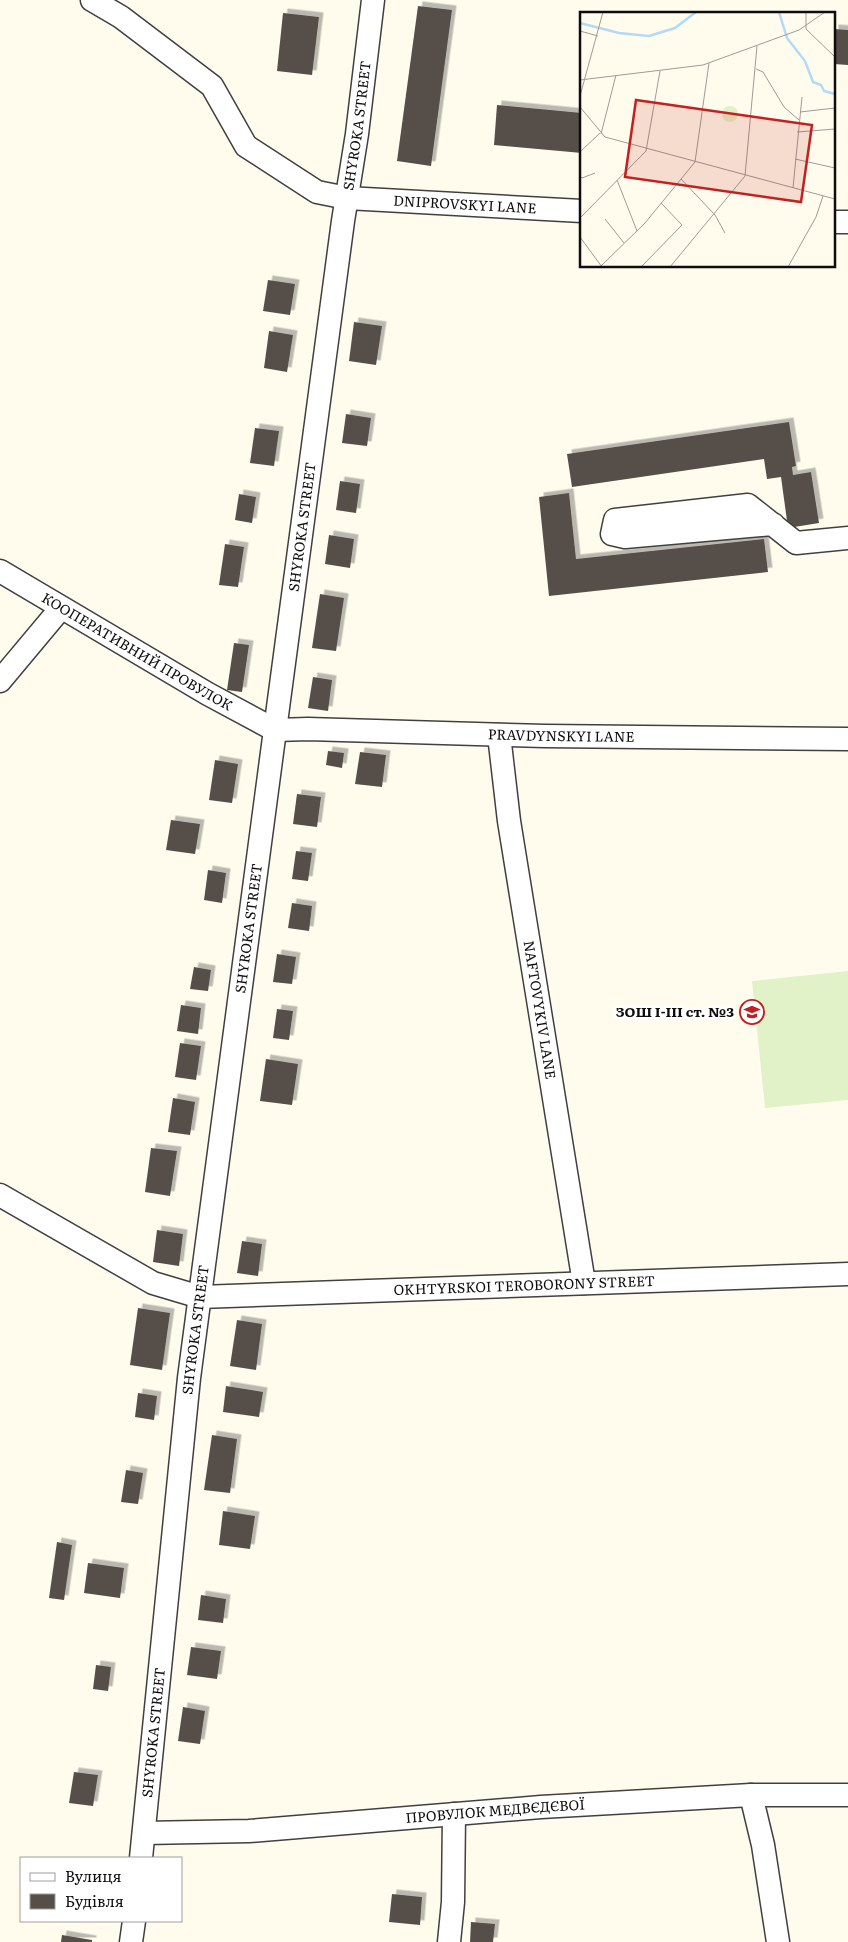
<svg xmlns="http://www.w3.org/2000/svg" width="848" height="1942" font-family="Literata,serif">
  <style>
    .pitch { fill: #e2f2c8 }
    .building { fill: #564f49; filter: url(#shadow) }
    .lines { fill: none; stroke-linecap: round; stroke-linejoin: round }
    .minor-casing { stroke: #404040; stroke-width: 25 }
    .minor { stroke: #fff; stroke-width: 22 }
    .labels { text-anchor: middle; stroke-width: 5; stroke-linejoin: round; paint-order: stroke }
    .street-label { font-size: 14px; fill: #0d0d0d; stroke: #fff }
    .poi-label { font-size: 14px; font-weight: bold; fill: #0d0d0d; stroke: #fff; text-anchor: end }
    .inset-river { fill: none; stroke: #b1daf8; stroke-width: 2.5 }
    .inset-road { fill: none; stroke: #9e9c94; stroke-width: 1 }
    .view { fill: #c22122; fill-opacity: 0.15; stroke: #c22122; stroke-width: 2.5 }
    .inset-edge { fill: none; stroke: #0d0d0d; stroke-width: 2.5 }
  </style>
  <defs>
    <filter id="shadow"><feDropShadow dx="4.5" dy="-4.5" stdDeviation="0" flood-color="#0004"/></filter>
  </defs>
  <rect width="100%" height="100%" fill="#fffcee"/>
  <path class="pitch" d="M 848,971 L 848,1100 L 765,1108 L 752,981 Z"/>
  <g class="building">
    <path d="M 418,6 L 452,10 L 431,166 L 397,161 Z"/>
    <path d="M 283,13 L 319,17 L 312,75 L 277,71 Z"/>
    <path d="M 834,29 L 848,30 L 848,65 L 834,64 Z"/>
    <path d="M 497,105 L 582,113 L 582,153 L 494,145 Z"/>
    <path d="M 268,280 L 295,284 L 290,315 L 263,311 Z"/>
    <path d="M 354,322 L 382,326 L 376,365 L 349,361 Z"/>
    <path d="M 269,331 L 293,335 L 287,372 L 264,368 Z"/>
    <path d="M 346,414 L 371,418 L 367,446 L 342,443 Z"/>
    <path d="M 789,422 L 796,466 L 792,467 L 793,475 L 811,472 L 819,523 L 788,528 L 781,477 L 767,479 L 764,459 L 572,487 L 567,454 Z"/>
    <path d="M 255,428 L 279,431 L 274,466 L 250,463 Z"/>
    <path d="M 340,481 L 360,484 L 356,513 L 336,510 Z"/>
    <path d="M 569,493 L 576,559 L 764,539 L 768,572 L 549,596 L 539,497 Z"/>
    <path d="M 239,494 L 256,497 L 252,523 L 235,520 Z"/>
    <path d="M 329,535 L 354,539 L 350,568 L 325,564 Z"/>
    <path d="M 225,544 L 244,547 L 238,587 L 219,585 Z"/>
    <path d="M 320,594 L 344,598 L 336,651 L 312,648 Z"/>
    <path d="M 234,643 L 249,645 L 242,692 L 227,690 Z"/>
    <path d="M 313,677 L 332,680 L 328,711 L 308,708 Z"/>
    <path d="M 328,751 L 344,753 L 342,768 L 326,765 Z"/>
    <path d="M 360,752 L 386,755 L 382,787 L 355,784 Z"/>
    <path d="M 215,760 L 238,764 L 232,803 L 209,800 Z"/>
    <path d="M 297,794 L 321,797 L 317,827 L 293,824 Z"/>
    <path d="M 171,820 L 200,824 L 195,854 L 166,850 Z"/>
    <path d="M 296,851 L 312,853 L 308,881 L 292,879 Z"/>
    <path d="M 208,870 L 226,873 L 222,903 L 204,900 Z"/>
    <path d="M 292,903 L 312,906 L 309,931 L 288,928 Z"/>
    <path d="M 277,954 L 296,957 L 292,984 L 273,982 Z"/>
    <path d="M 194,967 L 211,970 L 208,991 L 190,989 Z"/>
    <path d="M 181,1005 L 201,1008 L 198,1034 L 177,1031 Z"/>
    <path d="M 277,1009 L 293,1011 L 289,1040 L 273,1038 Z"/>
    <path d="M 180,1043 L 201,1046 L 196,1080 L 175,1077 Z"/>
    <path d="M 266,1059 L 298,1064 L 292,1105 L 260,1101 Z"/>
    <path d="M 173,1098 L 195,1102 L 190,1135 L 168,1132 Z"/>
    <path d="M 151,1148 L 177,1151 L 170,1196 L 145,1192 Z"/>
    <path d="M 157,1230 L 183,1234 L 179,1266 L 153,1262 Z"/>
    <path d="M 242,1241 L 262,1244 L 258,1276 L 237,1273 Z"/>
    <path d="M 138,1308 L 170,1313 L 162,1370 L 130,1365 Z"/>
    <path d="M 237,1320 L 262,1324 L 256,1370 L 230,1366 Z"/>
    <path d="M 226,1386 L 263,1392 L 259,1417 L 223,1412 Z"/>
    <path d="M 138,1393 L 157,1396 L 154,1420 L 135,1417 Z"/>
    <path d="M 212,1435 L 237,1439 L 230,1493 L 204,1490 Z"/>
    <path d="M 126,1470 L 143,1473 L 138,1504 L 121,1502 Z"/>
    <path d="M 223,1511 L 255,1516 L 250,1549 L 219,1545 Z"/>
    <path d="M 57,1542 L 72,1545 L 64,1600 L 49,1598 Z"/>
    <path d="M 88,1563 L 124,1568 L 120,1598 L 84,1593 Z"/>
    <path d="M 201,1595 L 226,1599 L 223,1623 L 198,1620 Z"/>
    <path d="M 191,1647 L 221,1651 L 217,1679 L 187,1675 Z"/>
    <path d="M 96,1665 L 111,1667 L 108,1691 L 93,1689 Z"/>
    <path d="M 183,1707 L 205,1711 L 200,1744 L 178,1741 Z"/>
    <path d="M 74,1772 L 98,1775 L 93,1806 L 69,1803 Z"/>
    <path d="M 392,1894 L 422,1897 L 420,1925 L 389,1922 Z"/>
    <path d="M 471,1922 L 495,1924 L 493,1942 L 470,1942 Z"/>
    <path d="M 62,1935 L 92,1940 L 92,1942 L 61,1942 Z"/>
  </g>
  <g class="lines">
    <defs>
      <g id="minor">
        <path id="s1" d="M 92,0 L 121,17 L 212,86 L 246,146 L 317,192 L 347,198 L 582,211"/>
        <path d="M 834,222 L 848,222"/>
        <path d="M 773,524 L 625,537 L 612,534 L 615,520 L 748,505 L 796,543 L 848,538"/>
        <path id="s2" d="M 0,571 L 208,694 L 275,730 L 308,729 L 545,736 L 848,739"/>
        <path d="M 0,681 L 61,608"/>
        <path id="s3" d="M 499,735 L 509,821 L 584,1283"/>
        <path id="s4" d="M 0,1195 L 153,1283 L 200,1297 L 848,1274"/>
        <path d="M 751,1795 L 763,1845 L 778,1942"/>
        <path id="s5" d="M 144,1833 L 249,1831 L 541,1807 L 751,1795 L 848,1795"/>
        <path id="s6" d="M 141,1858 L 189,1378 L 275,730 L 343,221 L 357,134 L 373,0"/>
        <path d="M 131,1942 L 134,1921"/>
        <path d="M 449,1942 L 453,1902 L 454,1814"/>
      </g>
    </defs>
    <use href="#minor" class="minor-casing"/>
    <use href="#minor" class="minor"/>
  </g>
  <defs>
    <symbol id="school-ring" viewBox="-11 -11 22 22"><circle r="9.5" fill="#fff" stroke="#c22122" stroke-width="1.5"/><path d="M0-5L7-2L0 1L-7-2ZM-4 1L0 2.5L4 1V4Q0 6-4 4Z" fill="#c22122"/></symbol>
  </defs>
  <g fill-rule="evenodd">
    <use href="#school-ring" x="738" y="998" width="28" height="28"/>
  </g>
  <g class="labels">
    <g class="street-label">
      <text dy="5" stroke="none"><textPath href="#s6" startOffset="1746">SHYROKA STREET</textPath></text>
      <text dy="5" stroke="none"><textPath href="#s1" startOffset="450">DNIPROVSKYI LANE</textPath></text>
      <text dy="5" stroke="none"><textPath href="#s6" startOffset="1341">SHYROKA STREET</textPath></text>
      <text dy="5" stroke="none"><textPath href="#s2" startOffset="159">КООПЕРАТИВНИЙ ПРОВУЛОК</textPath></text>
      <text dy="5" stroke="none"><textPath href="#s2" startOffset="604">PRAVDYNSKYI LANE</textPath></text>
      <text dy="5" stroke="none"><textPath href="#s6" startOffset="936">SHYROKA STREET</textPath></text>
      <text dy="5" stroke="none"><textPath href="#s3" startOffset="278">NAFTOVYKIV LANE</textPath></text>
      <text dy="5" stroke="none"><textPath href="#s4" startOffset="550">OKHTYRSKOI TEROBORONY STREET</textPath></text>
      <text dy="5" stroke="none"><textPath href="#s6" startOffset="531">SHYROKA STREET</textPath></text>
      <text dy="5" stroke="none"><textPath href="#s6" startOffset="126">SHYROKA STREET</textPath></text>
      <text dy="5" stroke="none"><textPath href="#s5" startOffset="352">ПРОВУЛОК МЕДВЄДЄВОЇ</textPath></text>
    </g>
    <g class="poi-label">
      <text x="734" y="1017">ЗОШ І-ІІІ ст. №3</text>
    </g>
  </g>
  <g transform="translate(580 12)">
    <rect width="255" height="255" fill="#fffcee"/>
    <path d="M142 102a8 8 0 1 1 16 0a8 8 0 1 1-16 0Z" fill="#e2f2c8"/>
    <path class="inset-river" d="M 199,0 L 207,26 L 225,49 L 233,70 L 241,73 L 244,79 L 255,82M 0,11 L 39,21 L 69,24 L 95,16 L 116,0"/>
    <path class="inset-road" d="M 226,0 L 226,17 L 255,45M 0,19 L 18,24M 176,57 L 183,60 L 204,95 L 219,108M 0,68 L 123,53 L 219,18 L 245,0M 0,84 L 23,0M 0,95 L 25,125 L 255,187M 220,100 L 255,96M 217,120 L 255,117M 21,122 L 36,63M 1,139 L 20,121M 215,147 L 255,156M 0,164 L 2,166 L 15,161M 101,167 L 135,203 L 145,221M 37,168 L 57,219M 213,176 L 222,85M 0,206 L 66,139 L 80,59M 25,207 L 44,231M 0,225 L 22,255M 20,255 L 65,211 L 115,150 L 129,51M 61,255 L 102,213 L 81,191M 90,255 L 165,164 L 177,34M 208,255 L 236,205 L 243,184"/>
    <path class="view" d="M 56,88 L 232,113 L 221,190 L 45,165 Z"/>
    <rect width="255" height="255" class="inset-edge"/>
  </g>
  <rect x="20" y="1857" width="162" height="65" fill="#ffffff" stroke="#9e9e9e"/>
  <rect x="30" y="1873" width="25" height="8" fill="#ffffff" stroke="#9e9e9e"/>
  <text x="65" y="1882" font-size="15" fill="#0d0d0d">Вулиця</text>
  <rect x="30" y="1894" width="25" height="15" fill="#564f49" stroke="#9e9e9e"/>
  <text x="65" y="1907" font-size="15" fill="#0d0d0d">Будівля</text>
</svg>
